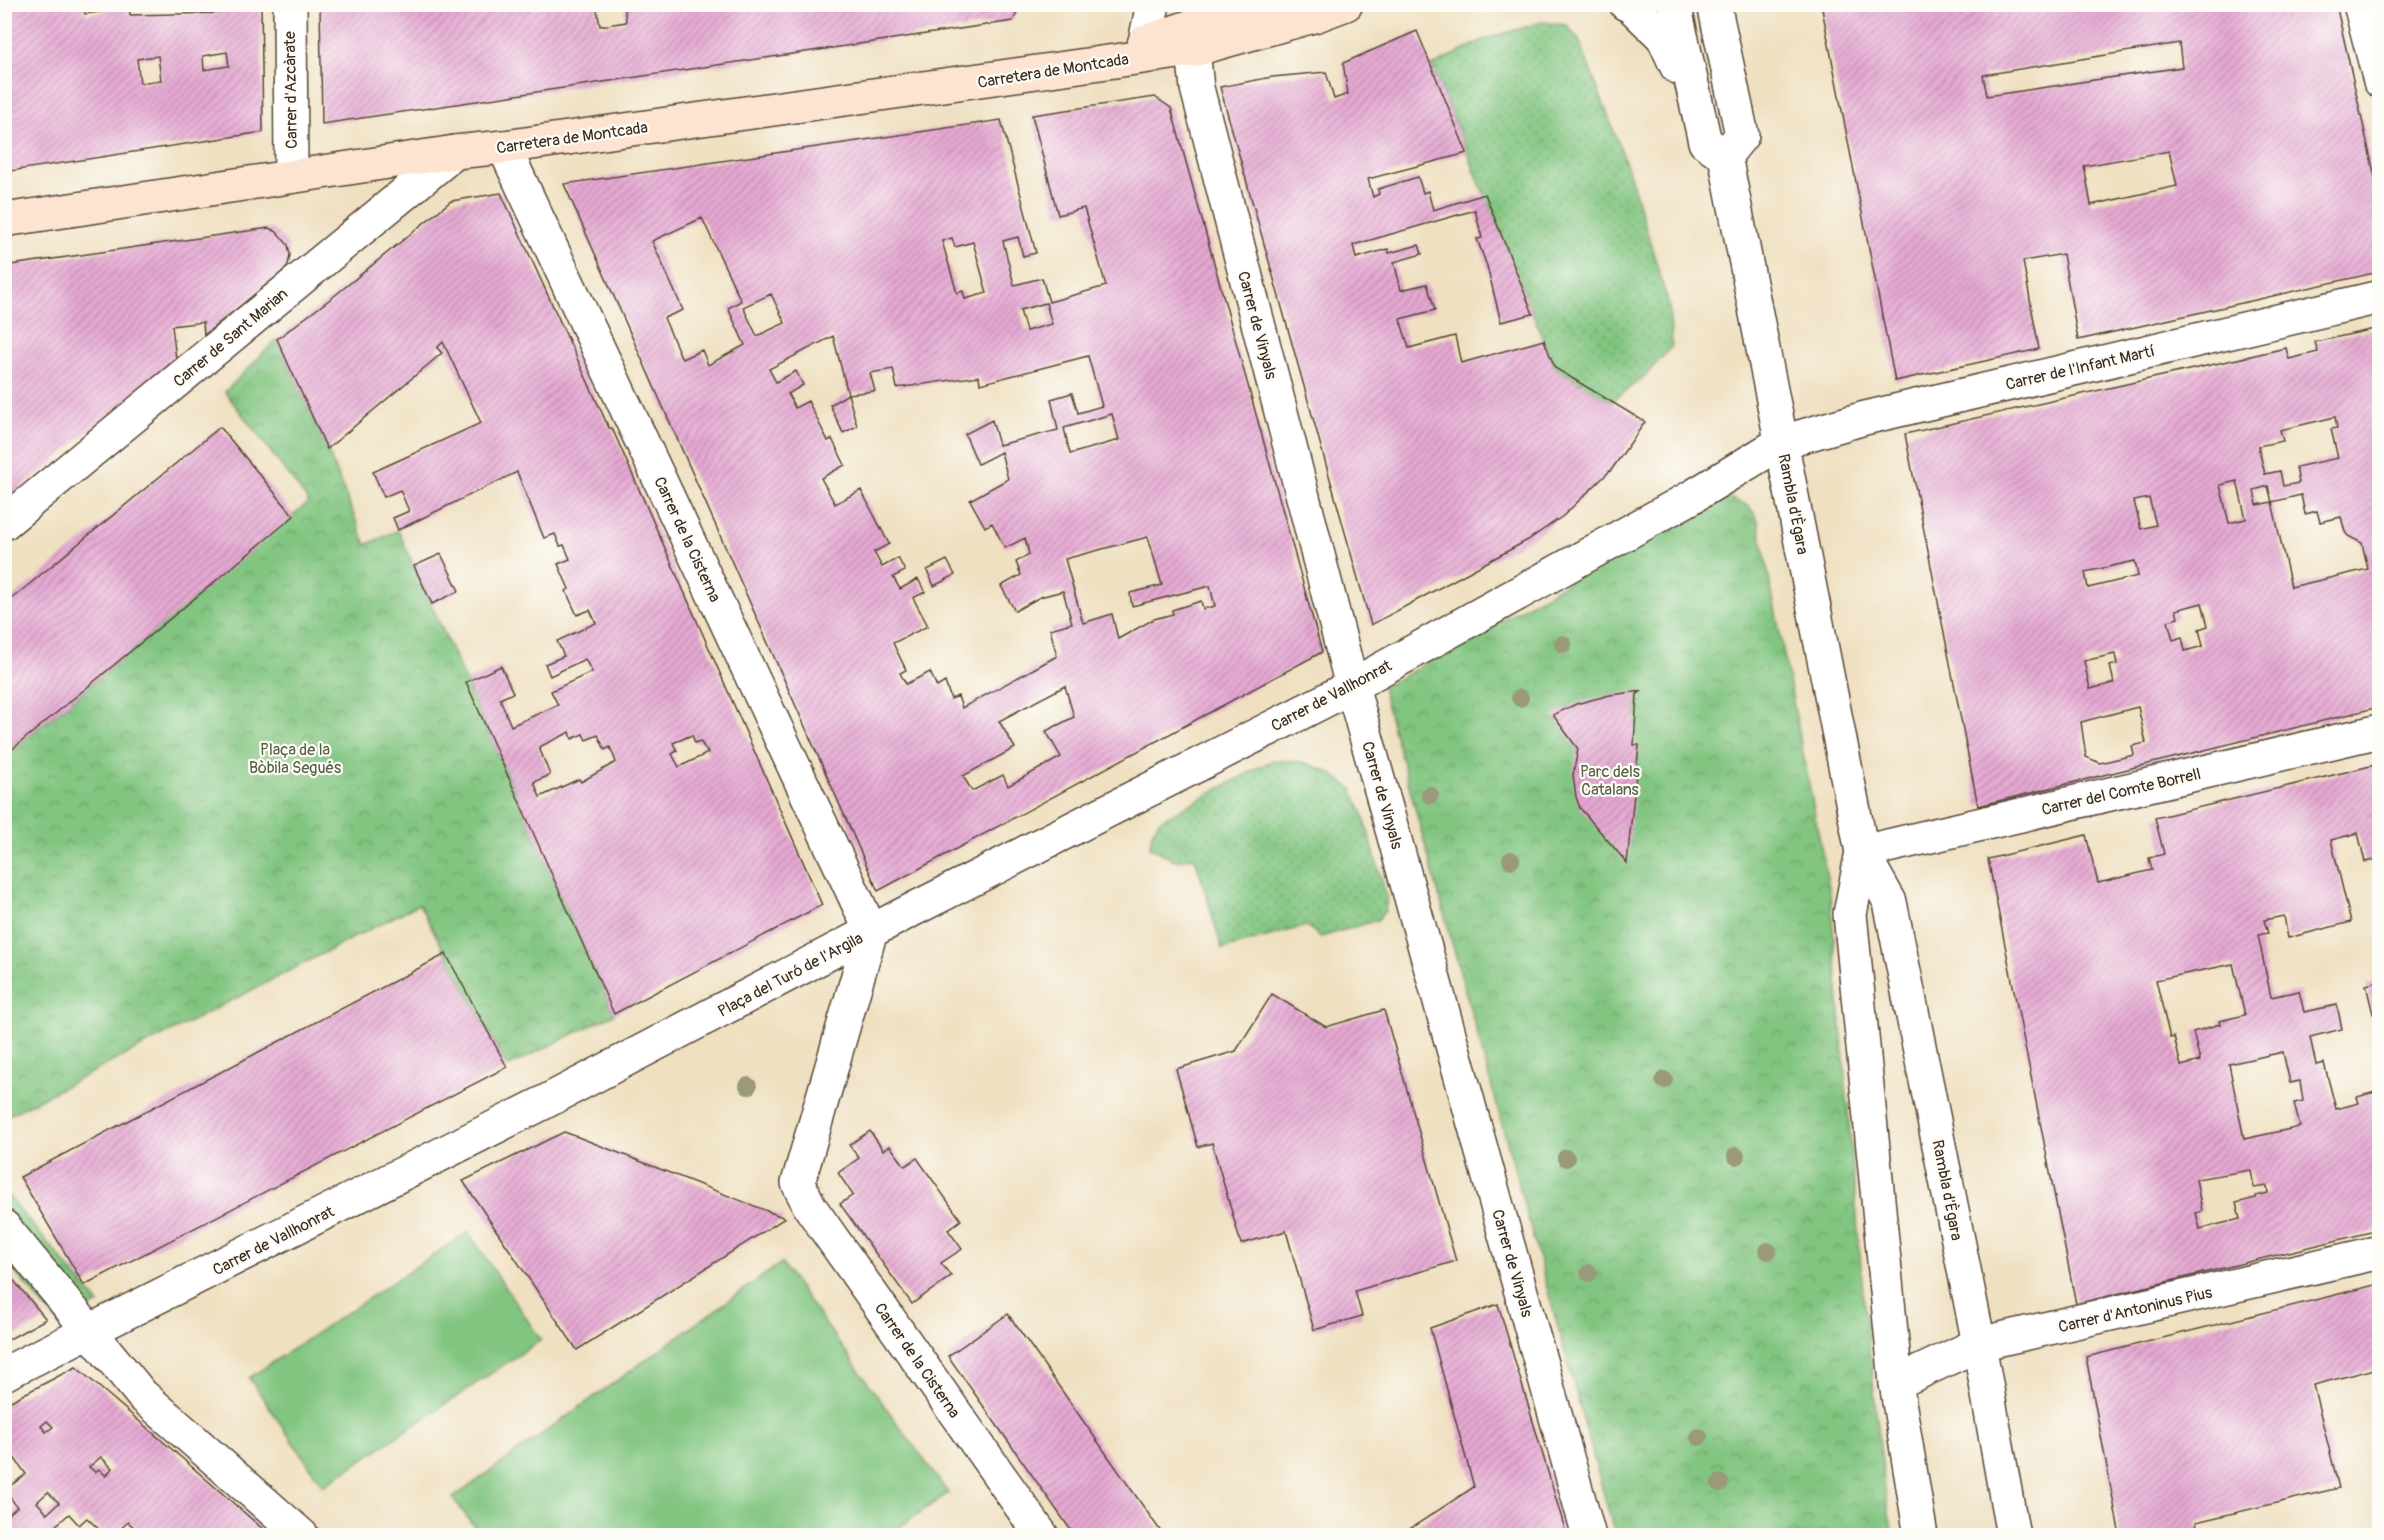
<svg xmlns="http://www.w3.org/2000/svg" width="2384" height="1540" font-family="Pangolin,sans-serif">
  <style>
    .grass { fill: url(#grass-dots); stroke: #5e784f; stroke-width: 1.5 }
    .park { fill: url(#park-crowns); stroke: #5e784f; stroke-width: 1.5 }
    .pitch { fill: #81c580; stroke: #5e784f; stroke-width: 1.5 }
    .building { fill: url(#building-hatch); fill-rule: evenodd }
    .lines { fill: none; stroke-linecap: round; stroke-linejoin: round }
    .street-casing { stroke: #564536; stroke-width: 36 }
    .secondary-casing { stroke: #564536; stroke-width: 36 }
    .street { stroke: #fff; stroke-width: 33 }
    .secondary { stroke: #fde4d1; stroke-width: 33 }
    .tree { fill: #9a9a7a }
    .labels { text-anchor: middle; stroke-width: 4.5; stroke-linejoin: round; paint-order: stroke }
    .street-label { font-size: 16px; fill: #3b2a1e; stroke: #fdfcf7 }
    .park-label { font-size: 16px; fill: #546040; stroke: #fdfcf7 }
  </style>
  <defs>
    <pattern id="grass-dots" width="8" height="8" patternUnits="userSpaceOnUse" patternTransform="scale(1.5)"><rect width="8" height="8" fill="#81c580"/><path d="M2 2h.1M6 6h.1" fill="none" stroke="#6ba068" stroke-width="1.8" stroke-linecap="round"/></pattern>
    <pattern id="park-crowns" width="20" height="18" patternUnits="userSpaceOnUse" patternTransform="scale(1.5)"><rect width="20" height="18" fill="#81c580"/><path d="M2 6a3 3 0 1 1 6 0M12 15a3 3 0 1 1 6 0" fill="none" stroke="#6ba068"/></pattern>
    <pattern id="building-hatch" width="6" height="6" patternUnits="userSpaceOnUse" patternTransform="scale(1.5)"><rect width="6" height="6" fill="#e6a9d3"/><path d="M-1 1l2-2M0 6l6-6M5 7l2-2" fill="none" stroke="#bc8aab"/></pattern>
  </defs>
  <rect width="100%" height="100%" fill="#fdfcf7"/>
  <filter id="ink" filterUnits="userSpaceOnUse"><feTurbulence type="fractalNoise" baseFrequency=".0167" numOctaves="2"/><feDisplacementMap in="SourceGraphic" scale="12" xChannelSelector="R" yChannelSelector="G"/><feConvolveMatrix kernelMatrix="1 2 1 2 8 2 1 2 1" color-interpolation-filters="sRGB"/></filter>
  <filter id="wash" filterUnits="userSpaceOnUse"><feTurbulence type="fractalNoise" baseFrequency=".008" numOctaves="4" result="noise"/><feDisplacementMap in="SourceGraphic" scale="24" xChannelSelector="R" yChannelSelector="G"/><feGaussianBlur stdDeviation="1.35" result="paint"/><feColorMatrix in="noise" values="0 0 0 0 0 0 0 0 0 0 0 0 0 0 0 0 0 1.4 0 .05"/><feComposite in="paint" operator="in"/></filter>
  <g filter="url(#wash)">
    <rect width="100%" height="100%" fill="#efe0c1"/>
    <g class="grass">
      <path d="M 1541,22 L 1567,25 L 1579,40 L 1628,168 L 1669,306 L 1672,346 L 1646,375 L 1611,402 L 1555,368 L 1432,66 L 1483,40 Z"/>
      <path d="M 1273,760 L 1303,762 L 1329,772 L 1352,789 L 1362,811 L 1387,898 L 1385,911 L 1377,920 L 1321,937 L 1306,926 L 1222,949 L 1195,857 L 1177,861 L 1150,847 L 1152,832 L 1160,820 Z"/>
    </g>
    <g class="park">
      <path d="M 277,339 L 327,449 L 366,545 L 398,530 L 614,1014 L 507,1067 L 419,904 L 5,1117 L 5,756 L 309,502 L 225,392 Z"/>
      <path d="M 1729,498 L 1749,506 L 1758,520 L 1830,893 L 1864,1303 L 1886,1498 L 1893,1535 L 1615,1535 L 1382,688 L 1712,500 Z"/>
      <path d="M 4,1191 L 99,1304 L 58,1322 L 5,1261 Z"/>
    </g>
    <g class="pitch">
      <path d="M 468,1232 L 541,1340 L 323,1486 L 249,1378 Z"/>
      <path d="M 781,1263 L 948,1493 L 888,1535 L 480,1535 L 453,1498 Z"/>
    </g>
    <g id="blocks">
      <g class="building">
        <path d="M 4,4 L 84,4 L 85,14 L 107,11 L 107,4 L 129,4 L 130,15 L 221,13 L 220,4 L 261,4 L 263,132 L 4,172 ZM 227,52 L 229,66 L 204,70 L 203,56 ZM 158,56 L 161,80 L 140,83 L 137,59 Z"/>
        <path d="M 320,4 L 596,4 L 600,26 L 626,22 L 624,4 L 1021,4 L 1013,21 L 322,124 Z"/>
        <path d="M 1821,4 L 2336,4 L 2379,195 L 2379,272 L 2078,340 L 2063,254 L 2023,261 L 2039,349 L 1895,381 ZM 2179,43 L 2182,67 L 1987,96 L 1983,75 ZM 2169,151 L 2177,186 L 2091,205 L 2084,166 Z"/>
        <path d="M 1417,31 L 1467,153 L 1368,179 L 1373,197 L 1379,194 L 1378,189 L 1418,177 L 1423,193 L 1428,191 L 1433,210 L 1485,194 L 1533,314 L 1501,322 L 1487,266 L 1477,239 L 1482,238 L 1475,210 L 1353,245 L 1356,258 L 1388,249 L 1389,253 L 1419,245 L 1422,254 L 1394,262 L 1401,290 L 1427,284 L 1435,310 L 1400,319 L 1409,348 L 1455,336 L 1461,363 L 1544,340 L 1555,368 L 1645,422 L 1612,469 L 1563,516 L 1528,540 L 1371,625 L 1220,87 L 1272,77 L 1326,72 L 1334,99 L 1348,94 L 1343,63 Z"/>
        <path d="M 1155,97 L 1171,108 L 1322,652 L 878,891 L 564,184 L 1001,120 L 1036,253 L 1023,256 L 1018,237 L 1003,241 L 1014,285 L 1042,278 L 1049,302 L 1106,286 L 1084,208 L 1058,215 L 1032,115 ZM 702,218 L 741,301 L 728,308 L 745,345 L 708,365 L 702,350 L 682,359 L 664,318 L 683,310 L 652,241 ZM 952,238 L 955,247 L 973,242 L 987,293 L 965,299 L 963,291 L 957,293 L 942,241 ZM 771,294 L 785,323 L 757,336 L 743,307 ZM 1046,303 L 1052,324 L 1026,331 L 1020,310 ZM 833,336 L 848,394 L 875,391 L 870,373 L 893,369 L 897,388 L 979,376 L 980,384 L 1088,356 L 1102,406 L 1078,413 L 1072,393 L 1051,399 L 1058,430 L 999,445 L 992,420 L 965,434 L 978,464 L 1001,452 L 1008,479 L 970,500 L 985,527 L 992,523 L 1005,548 L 1025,538 L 1029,554 L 1016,562 L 1021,575 L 1001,586 L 1015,611 L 1040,597 L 1063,591 L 1072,623 L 1050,629 L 1057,656 L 962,708 L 958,696 L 951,699 L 945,682 L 937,687 L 930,672 L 906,684 L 900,673 L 906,670 L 893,643 L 928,626 L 913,598 L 925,592 L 918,579 L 900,589 L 893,577 L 905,571 L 898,558 L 882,567 L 874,552 L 889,544 L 861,490 L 835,504 L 821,478 L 845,465 L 832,439 L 828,441 L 808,401 L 795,408 L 788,394 L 803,385 L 796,371 L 776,382 L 769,369 ZM 1112,414 L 1119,440 L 1070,454 L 1064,428 ZM 1148,537 L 1162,585 L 1130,593 L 1132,606 L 1210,586 L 1215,606 L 1203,609 L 1201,601 L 1175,609 L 1172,610 L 1173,614 L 1154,619 L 1118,639 L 1112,614 L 1083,623 L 1065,559 ZM 1065,686 L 1074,717 L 1046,731 L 1061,757 L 1008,786 L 1003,775 L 972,791 L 963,776 L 1015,748 L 999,721 Z"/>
        <path d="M 501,193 L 609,428 L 612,428 L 822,905 L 614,1014 L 466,682 L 501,666 L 513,693 L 500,699 L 511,726 L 558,705 L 551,691 L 592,672 L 585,659 L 550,676 L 545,664 L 564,656 L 557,641 L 596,623 L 590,610 L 577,615 L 566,591 L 569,589 L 558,564 L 570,559 L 564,545 L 560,546 L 555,534 L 544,538 L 517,472 L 398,530 L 393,518 L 409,511 L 400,490 L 384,497 L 373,472 L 481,423 L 443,342 L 437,348 L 442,353 L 327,449 L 277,339 L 333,297 L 451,201 ZM 570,732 L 572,739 L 583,734 L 586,740 L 598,735 L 605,750 L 610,747 L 616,762 L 581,782 L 579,779 L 540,797 L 534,782 L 550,775 L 539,747 ZM 692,735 L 695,743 L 700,741 L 708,753 L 679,767 L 672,754 L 677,751 L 673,743 Z"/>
        <path d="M 269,228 L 277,232 L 288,245 L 290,255 L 288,265 L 280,274 L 204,335 L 203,322 L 172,326 L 176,359 L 4,502 L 4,266 Z"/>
        <path d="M 2379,328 L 2379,707 L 1978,806 L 1905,434 L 2286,348 L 2289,359 L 2318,352 L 2315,342 ZM 2335,417 L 2337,428 L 2331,429 L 2338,458 L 2296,467 L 2299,483 L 2283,486 L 2280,471 L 2265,474 L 2258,446 L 2283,441 L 2280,430 ZM 2237,481 L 2246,519 L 2229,523 L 2220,485 ZM 2268,486 L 2272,502 L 2257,505 L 2254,490 ZM 2301,495 L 2305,514 L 2317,511 L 2320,522 L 2341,517 L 2345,532 L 2348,536 L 2362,543 L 2368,569 L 2291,587 L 2272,502 ZM 2149,498 L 2156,525 L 2141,529 L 2134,501 ZM 2135,561 L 2138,576 L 2088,588 L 2085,572 ZM 2202,603 L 2208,626 L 2199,629 L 2203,646 L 2185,651 L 2182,637 L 2173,640 L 2168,621 L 2178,618 L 2176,610 ZM 2115,654 L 2117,664 L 2110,666 L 2114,683 L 2090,689 L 2084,661 ZM 2138,707 L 2146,743 L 2132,746 L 2134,755 L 2100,763 L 2086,757 L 2081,722 Z"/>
        <path d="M 848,394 L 857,426 L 843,433 L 830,405 Z"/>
        <path d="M 220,427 L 294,516 L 4,756 L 4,605 Z"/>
        <path d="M 441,554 L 459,591 L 432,604 L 414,566 Z"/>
        <path d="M 947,560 L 955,575 L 934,586 L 927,570 Z"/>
        <path d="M 1642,691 L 1637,694 L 1634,745 L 1639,745 L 1627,863 L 1580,808 L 1576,797 L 1573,775 L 1578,749 L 1553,715 L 1576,704 L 1610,695 Z"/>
        <path d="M 2379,764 L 2379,859 L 2365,862 L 2358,833 L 2331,840 L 2351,922 L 2288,938 L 2284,916 L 2264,920 L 2268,933 L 2258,935 L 2271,997 L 2299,991 L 2304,1012 L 2337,1005 L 2342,1029 L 2310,1037 L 2316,1065 L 2324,1063 L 2336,1109 L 2359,1103 L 2357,1097 L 2379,1091 L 2379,1230 L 2076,1304 L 1988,859 L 2086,835 L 2098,883 L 2152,870 L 2149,858 L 2164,854 L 2155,818 ZM 2233,964 L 2245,1015 L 2219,1021 L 2220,1024 L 2193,1032 L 2200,1061 L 2181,1066 L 2174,1037 L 2170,1038 L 2156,980 ZM 2283,1052 L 2290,1083 L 2300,1081 L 2303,1101 L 2294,1103 L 2300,1127 L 2244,1139 L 2229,1064 ZM 2251,1170 L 2254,1188 L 2267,1186 L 2268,1193 L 2256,1196 L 2256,1198 L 2236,1203 L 2240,1219 L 2200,1229 L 2196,1213 L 2202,1211 L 2196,1179 Z"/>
        <path d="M 446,954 L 507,1067 L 84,1285 L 20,1177 Z"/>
        <path d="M 2379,982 L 2379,1013 L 2373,1014 L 2366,985 Z"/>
        <path d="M 1272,994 L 1326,1027 L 1384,1010 L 1456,1261 L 1355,1291 L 1362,1316 L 1314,1330 L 1286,1231 L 1241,1244 L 1212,1143 L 1198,1147 L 1176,1069 L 1236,1051 Z"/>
        <path d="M 870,1131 L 883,1150 L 890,1146 L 905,1166 L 917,1158 L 961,1220 L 948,1230 L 962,1249 L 941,1263 L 951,1276 L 912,1304 L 840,1204 L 853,1195 L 838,1173 L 859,1158 L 849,1145 Z"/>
        <path d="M 564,1132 L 578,1137 L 785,1218 L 577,1350 L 463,1181 Z"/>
        <path d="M 4,1269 L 46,1319 L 4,1342 Z"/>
        <path d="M 2379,1284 L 2379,1368 L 2313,1385 L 2339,1488 L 2196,1522 L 2199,1536 L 2120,1536 L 2086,1357 Z"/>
        <path d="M 1498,1304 L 1567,1536 L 1399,1536 L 1474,1487 L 1430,1328 Z"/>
        <path d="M 1008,1314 L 1164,1536 L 1075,1536 L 948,1356 Z"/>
        <path d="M 76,1367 L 167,1445 L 271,1536 L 143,1536 L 128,1522 L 113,1536 L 106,1536 L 87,1518 L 79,1525 L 69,1514 L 54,1527 L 62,1536 L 4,1536 L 4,1518 L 17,1507 L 5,1490 L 26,1474 L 5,1445 L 5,1404 ZM 47,1421 L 53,1427 L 46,1432 L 41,1426 ZM 101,1457 L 112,1468 L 106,1476 L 99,1469 L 95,1472 L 89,1467 ZM 48,1492 L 59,1503 L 47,1514 L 37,1502 Z"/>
      </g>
    </g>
  </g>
  <g filter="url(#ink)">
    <use href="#blocks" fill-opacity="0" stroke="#564536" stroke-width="1.5"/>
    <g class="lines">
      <defs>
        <g id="street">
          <path d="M 290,4 L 291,176"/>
          <path d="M 1626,4 L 1631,6 L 1663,37 L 1677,67"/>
          <path d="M 1674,4 L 1705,142 L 1725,156 L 1862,852 L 1890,902 L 1979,1344 L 2013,1536"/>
          <path d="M 1714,4 L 1742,135 L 1725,156"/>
          <path d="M 2360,4 L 2380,81"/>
          <path d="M 1145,42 L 1153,4"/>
          <path d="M 1193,50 L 1197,88 L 1352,686 L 1589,1536"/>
          <path d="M 504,147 L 871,931"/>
          <path d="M 4,523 L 455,152"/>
          <path d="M 1862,852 L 1850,914 L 1896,1383 L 1921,1536"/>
          <path d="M 1862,852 L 2380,731"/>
          <path d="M 871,931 L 798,1183 L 810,1207 L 1042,1536"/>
          <path d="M 4,1227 L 142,1395 L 302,1536"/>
          <path d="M 4,1374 L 541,1104 L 904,914 L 1326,700 L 1690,498 L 1782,442 L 1865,418 L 2380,297"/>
          <path d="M 1896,1383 L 1979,1344 L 2380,1252"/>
        </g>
        <g id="secondary">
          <path d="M 1144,44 L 1145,42 L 1255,4"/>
          <path d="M 4,220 L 455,152 L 504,147 L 1193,50 L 1317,15 L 1346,4"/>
        </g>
      </defs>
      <use href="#street" class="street-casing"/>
      <use href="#secondary" class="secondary-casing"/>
      <use href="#street" class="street"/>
      <use href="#secondary" class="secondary"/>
    </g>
    <g class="tree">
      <circle cx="1563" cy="644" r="9"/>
      <circle cx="1520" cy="698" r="9"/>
      <circle cx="1430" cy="795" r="9"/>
      <circle cx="1511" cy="860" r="9"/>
      <circle cx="1664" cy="1080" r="9"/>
      <circle cx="748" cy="1086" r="9"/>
      <circle cx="1736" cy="1156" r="9"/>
      <circle cx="1566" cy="1158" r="9"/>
      <circle cx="1768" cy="1251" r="9"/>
      <circle cx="1589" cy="1273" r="9"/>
      <circle cx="1699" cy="1437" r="9"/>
      <circle cx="1720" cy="1483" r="9"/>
    </g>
  </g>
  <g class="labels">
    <g class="street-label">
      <text transform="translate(1053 70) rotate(-9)" y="6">Carretera de Montcada</text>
      <text transform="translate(290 90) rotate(-91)" y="6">Carrer d'Azcàrate</text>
      <text transform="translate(572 137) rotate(-8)" y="6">Carretera de Montcada</text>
      <text transform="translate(1258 325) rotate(75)" y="6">Carrer de Vinyals</text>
      <text transform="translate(230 337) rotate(-40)" y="6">Carrer de Sant Marian</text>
      <text transform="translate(2080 367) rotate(-13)" y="6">Carrer de l'Infant Martí</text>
      <text transform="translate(1794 504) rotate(79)" y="6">Rambla d'Ègara</text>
      <text transform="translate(688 539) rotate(65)" y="6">Carrer de la Cisterna</text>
      <text transform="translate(1331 695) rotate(-28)" y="6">Carrer de Vallhonrat</text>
      <text transform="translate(2121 791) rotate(-13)" y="6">Carrer del Comte Borrell</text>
      <text transform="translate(1383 795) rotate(74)" y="6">Carrer de Vinyals</text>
      <text transform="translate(790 974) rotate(-28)" y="6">Plaça del Turó de l'Argila</text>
      <text transform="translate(1948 1190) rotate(79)" y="6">Rambla d'Ègara</text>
      <text transform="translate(273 1240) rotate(-27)" y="6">Carrer de Vallhonrat</text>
      <text transform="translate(1513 1263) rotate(74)" y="6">Carrer de Vinyals</text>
      <text transform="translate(2135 1309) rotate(-13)" y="6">Carrer d'Antoninus Pius</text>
      <text transform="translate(918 1360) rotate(55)" y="6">Carrer de la Cisterna</text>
    </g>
    <g class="park-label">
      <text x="295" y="755">Plaça de la<tspan x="295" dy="18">Bòbila Segués</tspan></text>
      <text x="1610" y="777">Parc dels<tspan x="1610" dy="18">Catalans</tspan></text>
    </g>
  </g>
  <rect width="2384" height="1540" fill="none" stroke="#fdfcf7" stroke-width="24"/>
</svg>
